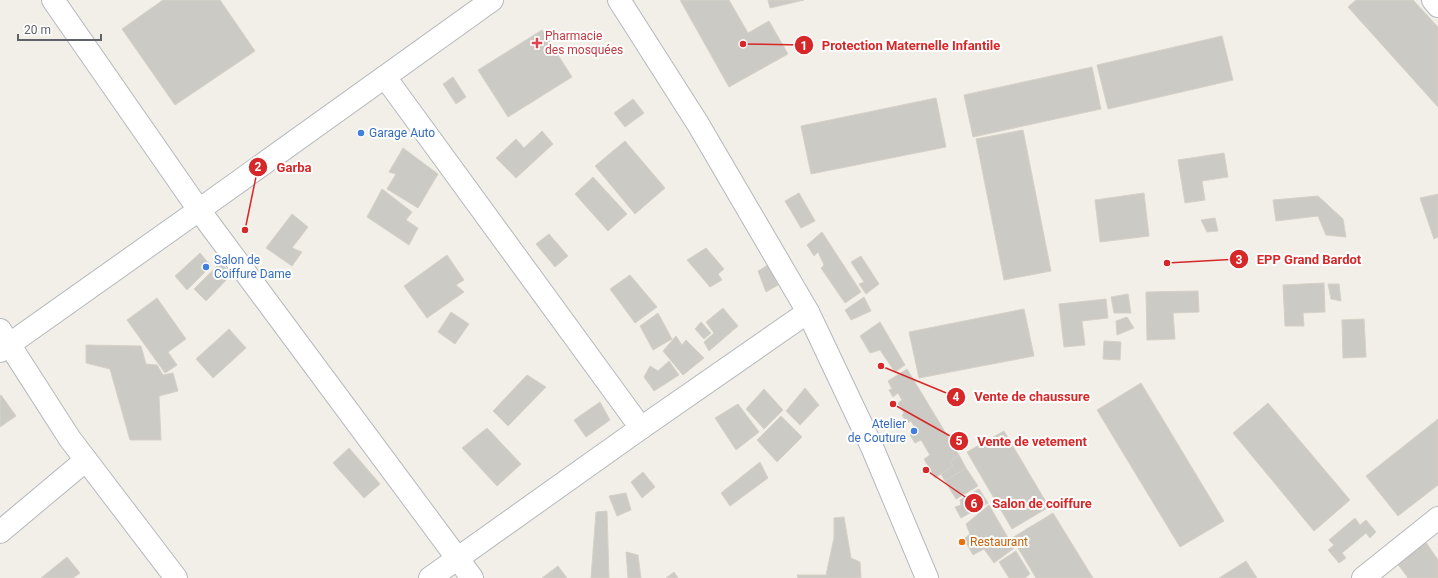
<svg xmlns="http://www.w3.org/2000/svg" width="1438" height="578" font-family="Roboto,sans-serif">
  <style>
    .building { fill: #cccac5; stroke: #d6d1c6 }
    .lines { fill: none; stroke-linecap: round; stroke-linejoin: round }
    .minor-casing { stroke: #b5b8bc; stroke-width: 24 }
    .tertiary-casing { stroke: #b5b8bc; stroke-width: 24 }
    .minor { stroke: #fff; stroke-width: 22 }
    .tertiary { stroke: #fff; stroke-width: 22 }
    .health-dot { fill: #e0444e; stroke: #fff; stroke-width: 1.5 }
    .shop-dot { fill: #3f7fe0; stroke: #fff; stroke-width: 1.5 }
    .food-dot { fill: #e8710a; stroke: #fff; stroke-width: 1.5 }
    .labels { text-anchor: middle; stroke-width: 4; stroke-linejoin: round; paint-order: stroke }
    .health-label { font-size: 12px; fill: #be3a42; stroke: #fff; text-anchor: start }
    .shop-label { font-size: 12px; fill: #366cbe; stroke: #fff; text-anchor: start }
    .food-label { font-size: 12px; fill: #c56008; stroke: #fff; text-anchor: start }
    .leader { fill: none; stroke: #d62828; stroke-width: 1.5 }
    .callout-dot { fill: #d62828; stroke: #fff; stroke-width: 1.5 }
    .mark-label { font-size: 12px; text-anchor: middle; font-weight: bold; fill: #fff }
    .callout-label { font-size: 13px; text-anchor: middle; font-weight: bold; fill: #d62828; stroke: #fff; stroke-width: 4; stroke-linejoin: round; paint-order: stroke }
  </style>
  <rect width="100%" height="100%" fill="#f1efe8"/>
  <g class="building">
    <path d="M 163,0 L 220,0 L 255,51 L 175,105 L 122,29 Z"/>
    <path d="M 680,0 L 729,0 L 748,33 L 769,21 L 788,54 L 729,87 Z"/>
    <path d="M 768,0 L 804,0 L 770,8 Z"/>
    <path d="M 1356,0 L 1413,0 L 1438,27 L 1438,107 L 1348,7 Z"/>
    <path d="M 542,30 L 572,77 L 508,117 L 478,70 Z"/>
    <path d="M 1222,36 L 1233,80 L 1108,109 L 1097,65 Z"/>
    <path d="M 1092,67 L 1101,109 L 973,137 L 964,95 Z"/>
    <path d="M 453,77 L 466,97 L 456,104 L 443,84 Z"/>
    <path d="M 936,98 L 946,147 L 811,174 L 801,126 Z"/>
    <path d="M 633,99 L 644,113 L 625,127 L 614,113 Z"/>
    <path d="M 1023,130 L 1051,271 L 1004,280 L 976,139 Z"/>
    <path d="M 542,131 L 553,144 L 516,178 L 496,158 L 516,139 L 524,148 Z"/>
    <path d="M 625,141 L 665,188 L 635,214 L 595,166 Z"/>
    <path d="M 403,148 L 438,174 L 418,208 L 387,189 L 396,174 L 389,172 Z"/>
    <path d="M 1224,153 L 1228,177 L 1202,181 L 1205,200 L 1185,203 L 1178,160 Z"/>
    <path d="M 593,177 L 627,214 L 608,231 L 575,194 Z"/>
    <path d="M 382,189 L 412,212 L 406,220 L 418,228 L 409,245 L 367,217 Z"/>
    <path d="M 799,193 L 815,221 L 801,228 L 785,201 Z"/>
    <path d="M 1144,193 L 1149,236 L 1100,242 L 1095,200 Z"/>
    <path d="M 1438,194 L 1438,237 L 1434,239 L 1420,198 Z"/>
    <path d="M 1318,196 L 1343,219 L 1346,237 L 1326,235 L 1318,216 L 1276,221 L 1273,200 Z"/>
    <path d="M 292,214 L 308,227 L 292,248 L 302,252 L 292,266 L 266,248 Z"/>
    <path d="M 1215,218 L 1218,231 L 1207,232 L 1201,220 Z"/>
    <path d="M 822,232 L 861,292 L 845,303 L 821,268 L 824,265 L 818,252 L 814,256 L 807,245 Z"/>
    <path d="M 549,234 L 568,256 L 555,267 L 536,244 Z"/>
    <path d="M 706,248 L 724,269 L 718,274 L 722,280 L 710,287 L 687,260 Z"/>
    <path d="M 200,253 L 211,266 L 187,290 L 175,276 Z"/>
    <path d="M 447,255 L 464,280 L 456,285 L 464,292 L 427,318 L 404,286 Z"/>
    <path d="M 861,256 L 879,284 L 866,294 L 859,284 L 864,282 L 851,262 Z"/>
    <path d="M 220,263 L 232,274 L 206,301 L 194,289 Z"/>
    <path d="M 768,265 L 778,285 L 766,292 L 758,271 Z"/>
    <path d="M 630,275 L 657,307 L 635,323 L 610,289 Z"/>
    <path d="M 1324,283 L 1325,312 L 1303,313 L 1304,326 L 1285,326 L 1283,285 Z"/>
    <path d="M 1328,284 L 1339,284 L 1341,301 L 1331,299 Z"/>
    <path d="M 1198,291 L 1199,312 L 1173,313 L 1175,339 L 1147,340 L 1146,292 Z"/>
    <path d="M 1128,294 L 1131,313 L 1114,313 L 1111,297 Z"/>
    <path d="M 864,297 L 871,311 L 851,320 L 845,310 Z"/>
    <path d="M 157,298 L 186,339 L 168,352 L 177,365 L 165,373 L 127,320 Z"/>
    <path d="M 1106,299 L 1108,318 L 1082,321 L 1085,345 L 1064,347 L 1059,304 Z"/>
    <path d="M 723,308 L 738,326 L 709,351 L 704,342 L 714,333 L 706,322 Z"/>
    <path d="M 1024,309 L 1034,356 L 919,378 L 909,332 Z"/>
    <path d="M 451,312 L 469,324 L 455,344 L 438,332 Z"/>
    <path d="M 658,313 L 672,339 L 653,350 L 640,326 Z"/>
    <path d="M 1127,317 L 1134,328 L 1117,335 L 1116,321 Z"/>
    <path d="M 1364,319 L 1366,357 L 1343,358 L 1342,320 Z"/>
    <path d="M 701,322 L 711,333 L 704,339 L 695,329 Z"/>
    <path d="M 880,322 L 905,365 L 895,372 L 880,350 L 870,353 L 860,336 Z"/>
    <path d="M 229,329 L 246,348 L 213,378 L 196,359 Z"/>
    <path d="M 676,336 L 682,345 L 686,340 L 704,358 L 683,375 L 663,351 Z"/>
    <path d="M 1104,341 L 1121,342 L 1120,360 L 1103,359 Z"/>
    <path d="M 86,345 L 141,346 L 146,364 L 157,365 L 163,375 L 173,373 L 178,391 L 159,396 L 161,440 L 130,440 L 110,369 L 86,363 Z"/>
    <path d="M 669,361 L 679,375 L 654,391 L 644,377 L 650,366 L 658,371 Z"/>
    <path d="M 907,369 L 959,455 L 950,461 L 953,466 L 935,478 L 924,459 L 930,455 L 921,440 L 915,443 L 910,435 L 917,431 L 911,421 L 907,423 L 902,415 L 904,413 L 898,403 L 902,400 L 898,393 L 893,397 L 889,390 L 892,389 L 888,381 Z"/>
    <path d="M 527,375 L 546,387 L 508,426 L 493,411 Z"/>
    <path d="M 1141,383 L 1224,521 L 1180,547 L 1097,410 Z"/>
    <path d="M 805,388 L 819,405 L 800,425 L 786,411 Z"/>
    <path d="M 764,389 L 783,410 L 764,429 L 746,409 Z"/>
    <path d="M 1,395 L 16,416 L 0,427 L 0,396 Z"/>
    <path d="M 600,402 L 610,420 L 586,437 L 574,420 Z"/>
    <path d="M 1268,403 L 1350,500 L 1314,531 L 1233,433 Z"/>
    <path d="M 738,404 L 759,432 L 736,450 L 715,418 Z"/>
    <path d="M 781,416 L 802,437 L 777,462 L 757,440 Z"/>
    <path d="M 1438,419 L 1438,485 L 1398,516 L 1366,476 Z"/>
    <path d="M 487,428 L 521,464 L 497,486 L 462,448 Z"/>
    <path d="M 1004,431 L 1049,507 L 1012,529 L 967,452 Z"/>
    <path d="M 349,448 L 380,484 L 364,498 L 333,463 Z"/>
    <path d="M 959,455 L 966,468 L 945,481 L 941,474 L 953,466 L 950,461 Z"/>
    <path d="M 760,462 L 768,478 L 730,506 L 721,493 Z"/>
    <path d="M 966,468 L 978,486 L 956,499 L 945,481 Z"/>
    <path d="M 643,472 L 655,487 L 642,498 L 631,482 Z"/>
    <path d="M 979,489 L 988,503 L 961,518 L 955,507 L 961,505 L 960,500 Z"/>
    <path d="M 626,493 L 631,510 L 617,516 L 609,496 Z"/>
    <path d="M 989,505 L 1014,548 L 994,563 L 984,549 L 973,555 L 964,539 L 970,534 L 966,524 Z"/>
    <path d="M 607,511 L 609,578 L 591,578 L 596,512 Z"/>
    <path d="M 1053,513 L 1093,578 L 1036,578 L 1012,538 Z"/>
    <path d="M 844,517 L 851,558 L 860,562 L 861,578 L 798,578 L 797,575 L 826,575 L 834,538 L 834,518 Z"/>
    <path d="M 1355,518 L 1360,525 L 1366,520 L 1376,532 L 1370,538 L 1366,533 L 1342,553 L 1346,558 L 1339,563 L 1328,550 L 1334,545 L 1329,540 Z"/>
    <path d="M 1423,538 L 1438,560 L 1438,578 L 1408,578 L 1394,559 Z"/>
    <path d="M 1016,551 L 1030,574 L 1025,578 L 1009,578 L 999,562 Z"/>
    <path d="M 626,552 L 638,555 L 641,578 L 628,578 Z"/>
    <path d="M 67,557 L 80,573 L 73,578 L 41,578 Z"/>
    <path d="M 1246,561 L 1257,578 L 1219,578 Z"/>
    <path d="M 558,566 L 567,578 L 542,578 Z"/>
    <path d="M 674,572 L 678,578 L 666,578 Z"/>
  </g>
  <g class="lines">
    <defs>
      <g id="minor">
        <path d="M 53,0 L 199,210 L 472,578"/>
        <path d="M 1433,0 L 1438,6"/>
        <path d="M 385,77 L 641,428"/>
        <path d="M 0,330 L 70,439 L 176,578"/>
        <path d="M 0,532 L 86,460"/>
        <path d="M 430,578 L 641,428 L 808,312"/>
        <path d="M 1363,578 L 1438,518"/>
      </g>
      <g id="tertiary">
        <path d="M 619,0 L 698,124 L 808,312 L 872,447 L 927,578"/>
        <path d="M 0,351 L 199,210 L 492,0"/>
      </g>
    </defs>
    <use href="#minor" class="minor-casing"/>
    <use href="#tertiary" class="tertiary-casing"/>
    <use href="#minor" class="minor"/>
    <use href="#tertiary" class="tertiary"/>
  </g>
  <path class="health-dot" d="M535 37h4v4h4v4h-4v4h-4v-4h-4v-4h4z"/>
  <g class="shop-dot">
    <circle cx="361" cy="133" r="4"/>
    <circle cx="206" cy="267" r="4"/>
    <circle cx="914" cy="431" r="4"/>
  </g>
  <circle class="food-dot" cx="962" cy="542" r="4"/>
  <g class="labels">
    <g class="health-label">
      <text x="545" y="40">Pharmacie<tspan x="545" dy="14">des mosquées</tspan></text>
    </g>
    <g class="shop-label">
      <text x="369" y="137">Garage Auto</text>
      <text x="214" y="264">Salon de<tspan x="214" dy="14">Coiffure Dame</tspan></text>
      <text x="906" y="428" text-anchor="end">Atelier<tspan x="906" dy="14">de Couture</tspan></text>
    </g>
    <g class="food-label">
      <text x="970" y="546">Restaurant</text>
    </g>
  </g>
  <path class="leader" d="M743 44L804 45M245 230L258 167M1167 263L1239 259M881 366L956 397M893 404L959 441M926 470L974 503"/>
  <g class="callout-dot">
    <circle cx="743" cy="44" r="4"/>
    <circle cx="245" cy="230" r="4"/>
    <circle cx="1167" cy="263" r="4"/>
    <circle cx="881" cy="366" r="4"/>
    <circle cx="893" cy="404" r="4"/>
    <circle cx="926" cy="470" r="4"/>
    <circle cx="804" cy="45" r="10"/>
    <circle cx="258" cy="167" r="10"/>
    <circle cx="1239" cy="259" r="10"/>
    <circle cx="956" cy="397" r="10"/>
    <circle cx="959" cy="441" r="10"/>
    <circle cx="974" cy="503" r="10"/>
  </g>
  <g class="mark-label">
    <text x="804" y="50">1</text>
    <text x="258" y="171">2</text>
    <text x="1239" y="264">3</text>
    <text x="956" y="401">4</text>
    <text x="959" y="445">5</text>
    <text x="974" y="508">6</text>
  </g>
  <g class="callout-label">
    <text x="911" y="50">Protection Maternelle Infantile</text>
    <text x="294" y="172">Garba</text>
    <text x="1309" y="264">EPP Grand Bardot</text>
    <text x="1032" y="401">Vente de chaussure</text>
    <text x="1032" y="446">Vente de vetement</text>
    <text x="1042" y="508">Salon de coiffure</text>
  </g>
  <path d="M18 34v6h83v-6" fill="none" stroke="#5f6368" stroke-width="2"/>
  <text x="24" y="34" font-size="12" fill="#5f6368" stroke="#ffffff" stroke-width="3" paint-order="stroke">20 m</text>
</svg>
